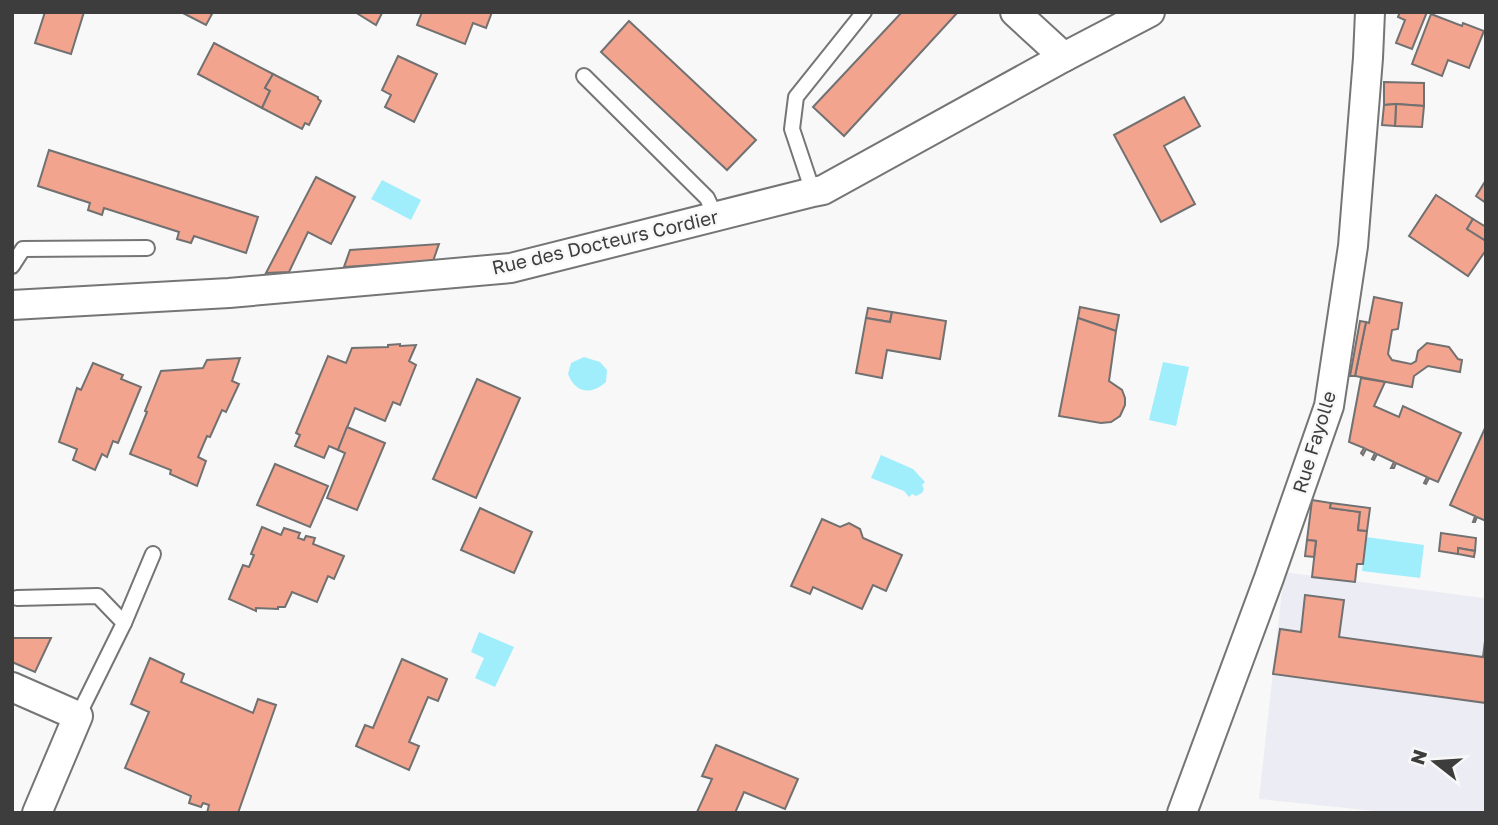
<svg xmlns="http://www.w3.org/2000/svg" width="1498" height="825" font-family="'Golos Text',sans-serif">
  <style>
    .built { fill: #ececf4 }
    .water { fill: #a0eefc }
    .building { fill: #f2a48f; stroke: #727171; stroke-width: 2 }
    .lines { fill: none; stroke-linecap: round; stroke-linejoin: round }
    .lane-casing { stroke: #757576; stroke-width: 18 }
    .street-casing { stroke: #757576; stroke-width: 32 }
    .lane { stroke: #fff; stroke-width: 14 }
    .street { stroke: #fff; stroke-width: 28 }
    .labels { text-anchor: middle; stroke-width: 5; stroke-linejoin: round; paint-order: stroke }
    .street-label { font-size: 19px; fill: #3d3d3d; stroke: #f8f8f9 }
  </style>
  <rect width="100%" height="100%" fill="#f8f8f9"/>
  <path class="built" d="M 1284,572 L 1484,598 L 1486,590 L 1486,813 L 1395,813 L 1259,799 Z"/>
  <g class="water">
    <path d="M 382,180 L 421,200 L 411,220 L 371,199 Z"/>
    <path d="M 584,357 L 600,362 L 607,370 L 606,382 C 591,395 576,394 568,374 L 571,363 Z"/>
    <path d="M 1163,362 L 1189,367 L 1176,426 L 1149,420 Z"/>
    <path d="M 881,455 L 913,469 L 925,482 L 922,485 L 924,489 L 922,493 L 916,496 L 912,494 L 909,497 L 904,491 L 871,478 Z"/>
    <path d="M 1366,537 L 1424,545 L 1420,578 L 1362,571 Z"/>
    <path d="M 479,632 L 514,647 L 495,687 L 475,678 L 484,658 L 471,652 Z"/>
  </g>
  <g class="building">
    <path d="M 45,12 L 84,12 L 71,54 L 35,43 Z"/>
    <path d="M 181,12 L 207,12 L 212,14 L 206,25 Z"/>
    <path d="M 355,12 L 382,12 L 382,13 L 376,25 Z"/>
    <path d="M 422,12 L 492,12 L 486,28 L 473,23 L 465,44 L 417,25 Z"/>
    <path d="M 902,12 L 958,12 L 844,136 L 813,107 Z"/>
    <path d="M 1400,12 L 1427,12 L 1412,49 L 1396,43 L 1405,20 L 1398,17 Z"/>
    <path d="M 1431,14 L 1462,26 L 1463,23 L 1484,31 L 1469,68 L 1448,60 L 1442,76 L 1412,64 Z"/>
    <path d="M 629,21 L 756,140 L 727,170 L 601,52 Z"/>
    <path d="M 214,43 L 273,74 L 265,88 L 270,91 L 262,108 L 198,74 Z"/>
    <path d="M 398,56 L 437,74 L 414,122 L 385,107 L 391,95 L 382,90 Z"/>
    <path d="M 273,74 L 318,97 L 318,99 L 321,101 L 309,125 L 305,123 L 302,129 L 262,108 L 270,91 L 265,88 Z"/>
    <path d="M 1384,82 L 1424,83 L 1424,106 L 1396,104 L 1384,105 Z"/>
    <path d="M 1184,97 L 1200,126 L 1164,146 L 1195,204 L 1161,222 L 1114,135 Z"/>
    <path d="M 1396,104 L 1424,106 L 1422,127 L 1395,126 Z"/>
    <path d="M 1396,104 L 1395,126 L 1382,125 L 1384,105 Z"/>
    <path d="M 49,150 L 258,217 L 246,253 L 194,236 L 191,243 L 177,239 L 179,232 L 104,208 L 102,215 L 88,210 L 90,203 L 38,186 Z"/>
    <path d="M 316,177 L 355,197 L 331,244 L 308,232 L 289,272 L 266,273 Z"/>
    <path d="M 1486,180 L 1486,203 L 1476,196 Z"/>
    <path d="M 1436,195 L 1473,219 L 1467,229 L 1486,241 L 1486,250 L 1468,276 L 1409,236 Z"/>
    <path d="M 1473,219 L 1486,227 L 1486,241 L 1467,229 Z"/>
    <path d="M 439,244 L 433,261 L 344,267 L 350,250 Z"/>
    <path d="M 1374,297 L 1402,303 L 1398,329 L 1392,330 L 1388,354 L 1392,360 L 1411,364 L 1416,361 L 1418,351 L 1427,343 L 1449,347 L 1458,359 L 1462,360 L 1460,372 L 1428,366 L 1414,376 L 1412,387 L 1355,376 L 1366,322 L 1369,323 Z"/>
    <path d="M 1080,307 L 1119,315 L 1116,331 L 1078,318 Z"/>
    <path d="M 868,308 L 892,312 L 890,322 L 866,318 Z"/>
    <path d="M 892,312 L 946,321 L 940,359 L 887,350 L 882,378 L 856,373 L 866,318 L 890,322 Z"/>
    <path d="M 1078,318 L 1116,331 L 1109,381 L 1122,390 L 1125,398 L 1125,405 L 1120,416 L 1111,422 L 1101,423 L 1059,416 Z"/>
    <path d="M 1360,321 L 1366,322 L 1355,376 L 1350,376 Z"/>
    <path d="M 400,344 L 400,346 L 416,345 L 409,361 L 416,365 L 400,405 L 393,402 L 385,421 L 355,408 L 338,450 L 329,446 L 324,458 L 295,446 L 300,435 L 296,433 L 328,356 L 346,363 L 352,348 L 388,347 L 388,345 Z"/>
    <path d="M 240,358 L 232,381 L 239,384 L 226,412 L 222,410 L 210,437 L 207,436 L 198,457 L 206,461 L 197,486 L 170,474 L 171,470 L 130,454 L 147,412 L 145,411 L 161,371 L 203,368 L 207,360 Z"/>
    <path d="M 93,363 L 123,375 L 121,379 L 141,387 L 118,443 L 113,441 L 107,457 L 102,454 L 95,470 L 73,460 L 77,449 L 59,442 L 77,388 L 81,390 Z"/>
    <path d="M 1361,378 L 1385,382 L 1374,406 L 1399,417 L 1403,406 L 1461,433 L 1438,482 L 1429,478 L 1426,484 L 1424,483 L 1427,477 L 1396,463 L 1394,468 L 1391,468 L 1394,462 L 1377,454 L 1374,460 L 1372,459 L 1375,453 L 1366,449 L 1363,455 L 1361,453 L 1364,448 L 1349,442 Z"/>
    <path d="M 477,379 L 520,398 L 476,498 L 433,479 Z"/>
    <path d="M 1486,426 L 1486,521 L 1477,517 L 1475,522 L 1473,522 L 1475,516 L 1450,505 Z"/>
    <path d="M 347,427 L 385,443 L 357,510 L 327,498 L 345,453 L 338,450 Z"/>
    <path d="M 275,464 L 328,486 L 310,527 L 257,505 Z"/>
    <path d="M 1312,500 L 1331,503 L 1330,508 L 1360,512 L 1358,530 L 1367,531 L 1363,564 L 1357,564 L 1355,582 L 1312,577 L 1316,541 L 1307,540 Z"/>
    <path d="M 1331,503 L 1370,508 L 1367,531 L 1358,530 L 1360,512 L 1330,508 Z"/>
    <path d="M 480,508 L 532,532 L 514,573 L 461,550 Z"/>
    <path d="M 822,519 L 840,527 L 849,523 L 860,529 L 863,538 L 902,555 L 886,591 L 873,585 L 862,609 L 813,587 L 810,594 L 791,586 Z"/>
    <path d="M 262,527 L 281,535 L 284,528 L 300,533 L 298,538 L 304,540 L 306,536 L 315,538 L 313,544 L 344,556 L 334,579 L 328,576 L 317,602 L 292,592 L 285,607 L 278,607 L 278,609 L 256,608 L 256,611 L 229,599 L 243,565 L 249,567 L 254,555 L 251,554 Z"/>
    <path d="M 1441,533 L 1476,538 L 1475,551 L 1458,548 L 1458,554 L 1439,551 Z"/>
    <path d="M 1307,540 L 1316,541 L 1314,557 L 1305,556 Z"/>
    <path d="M 1458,548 L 1475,551 L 1474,557 L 1458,554 Z"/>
    <path d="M 1305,595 L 1344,600 L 1339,637 L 1483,657 L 1486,633 L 1486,703 L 1273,674 L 1280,629 L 1301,632 Z"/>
    <path d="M 12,638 L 51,638 L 35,672 L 12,662 Z"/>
    <path d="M 150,658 L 184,674 L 181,682 L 253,713 L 258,699 L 276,705 L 238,813 L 207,813 L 209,805 L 203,803 L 201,807 L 189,803 L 191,796 L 125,768 L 149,712 L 131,704 Z"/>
    <path d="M 402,659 L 447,679 L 438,701 L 428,697 L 409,742 L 419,746 L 409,770 L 356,746 L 365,725 L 373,728 Z"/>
    <path d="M 716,745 L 798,779 L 785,809 L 744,792 L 735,813 L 697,812 L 712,779 L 702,776 Z"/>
  </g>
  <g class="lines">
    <defs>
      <g id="lane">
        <path d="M 584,76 L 707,198 L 716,217"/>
        <path d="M 813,192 L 792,129 L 796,97 L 864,12"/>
        <path d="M 12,266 L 23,249 L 147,248"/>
        <path d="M 17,598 L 98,596 L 124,623 L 78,716"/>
        <path d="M 124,623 L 153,554"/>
      </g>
      <g id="street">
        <path d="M 1015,12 L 1064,57"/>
        <path d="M 12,305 L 229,293 L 511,268 L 813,192 L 823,190 L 1064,57 L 1150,12"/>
        <path d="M 12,687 L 78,716 L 37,813"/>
        <path d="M 1182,813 L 1269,578 L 1329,406 L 1353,246 L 1368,58 L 1370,12"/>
      </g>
    </defs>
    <use href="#lane" class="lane-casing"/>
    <use href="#street" class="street-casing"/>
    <use href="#lane" class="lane"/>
    <use href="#street" class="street"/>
  </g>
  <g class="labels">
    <g class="street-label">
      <text transform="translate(605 242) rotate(-13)" y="7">Rue des Docteurs Cordier</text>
      <text transform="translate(1314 442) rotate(-73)" y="7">Rue Fayolle</text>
    </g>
  </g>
  <rect width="1498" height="825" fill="none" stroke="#3d3d3d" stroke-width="28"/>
  <g transform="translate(1435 762) rotate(287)" stroke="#f8f8f9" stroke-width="5" paint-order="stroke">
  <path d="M0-5L12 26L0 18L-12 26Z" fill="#3d3d3d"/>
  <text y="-10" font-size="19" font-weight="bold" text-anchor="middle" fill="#3d3d3d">N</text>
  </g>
</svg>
